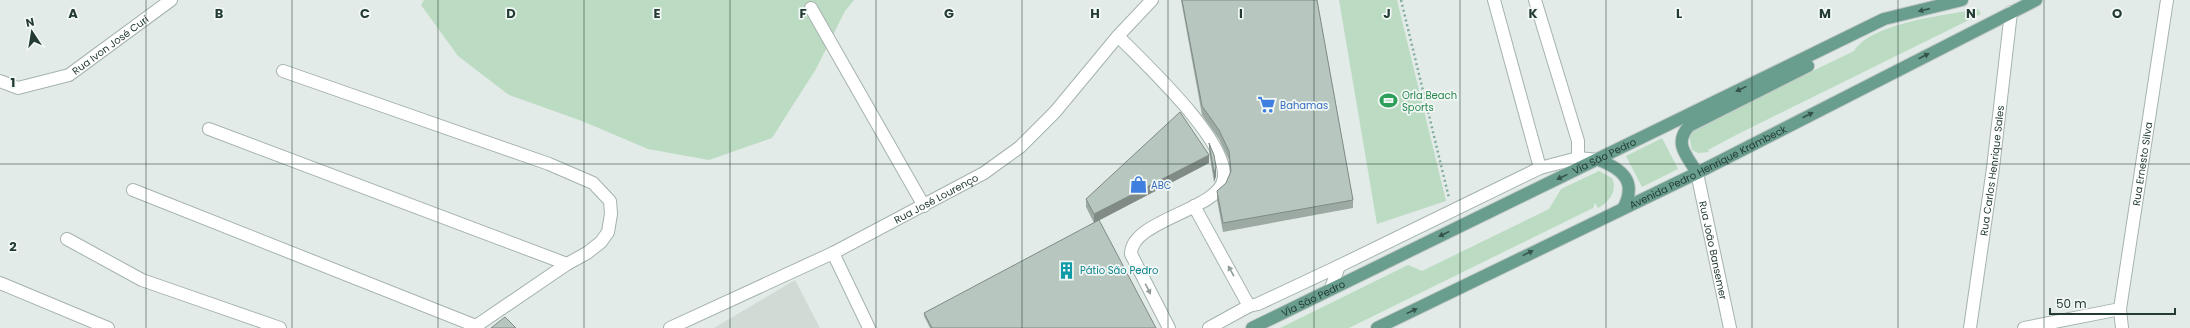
<svg xmlns="http://www.w3.org/2000/svg" width="2190" height="328" font-family="Poppins,sans-serif">
  <style>
    .built { fill: #d0dbd5 }
    .green { fill: #bcdbc3 }
    .lines { fill: none; stroke-linecap: round; stroke-linejoin: round }
    .minor-casing { stroke: #a5b3ad; stroke-width: 14 }
    .major-casing { stroke: #c1c8c6; stroke-width: 14 }
    .path { stroke: #84ac9e; stroke-width: 2.5; stroke-dasharray: 2 3; stroke-linecap: butt }
    .minor { stroke: #fff; stroke-width: 12 }
    .major { stroke: #699d8e; stroke-width: 12 }
    .wall { fill: #9daaa4 }
    .shaded-wall { fill: #808b86 }
    .building { fill: #b7c6bf; stroke: #808b86 }
    .oneway { fill: #34544a }
    .oneway2 { fill: #919d99 }
    .grid { fill: none; stroke: #233b33; stroke-width: 1; stroke-opacity: 0.55 }
    .labels { text-anchor: middle; stroke-width: 3.5; stroke-linejoin: round; paint-order: stroke }
    .street-label { font-size: 10px; fill: #233b33; stroke: #f2f8f5 }
    .leisure-label { font-size: 10px; fill: #27864d; stroke: #f2f8f5; text-anchor: start }
    .shop-label { font-size: 10px; fill: #366cbe; stroke: #f2f8f5; text-anchor: start }
    .culture-label { font-size: 10px; fill: #0d838f; stroke: #f2f8f5; text-anchor: start }
    .grid-label { font-size: 13px; text-anchor: middle; font-weight: bold; fill: #233b33; stroke: #f2f8f5; stroke-width: 3.5; stroke-linejoin: round; paint-order: stroke }
  </style>
  <rect width="100%" height="100%" fill="#e2ebe7"/>
  <path class="built" d="M 795,280 L 820,328 L 714,328 Z"/>
  <g class="green">
    <path d="M 424,0 L 854,0 L 845,11 L 816,69 L 772,138 L 709,160 L 648,149 L 582,121 L 509,95 L 458,56 L 421,5 Z"/>
    <path d="M 1339,0 L 1397,0 L 1446,201 L 1377,224 Z"/>
    <path d="M 1978,9 L 1981,14 L 1738,134 L 1708,150 L 1709,152 L 1698,153 L 1692,150 L 1689,135 L 1695,128 L 1854,51 C 1871,23 1946,15 1978,9 Z"/>
    <path d="M 1662,138 L 1678,169 L 1642,187 L 1626,156 Z"/>
    <path d="M 1599,171 L 1612,178 C 1618,191 1609,202 1598,208 L 1595,203 L 1593,208 L 1349,328 L 1280,328 L 1408,265 L 1422,271 L 1549,209 L 1561,189 Z"/>
  </g>
  <g class="lines">
    <defs>
      <g id="minor">
        <path d="M 1494,0 L 1540,168"/>
        <path d="M 1535,0 L 1578,141 L 1578,158"/>
        <path d="M 811,8 L 924,206"/>
        <path d="M 1118,36 C 1145,64 1227,139 1224,177 C 1222,210 1131,219 1131,254 L 1169,328"/>
        <path d="M 283,71 L 549,164 L 593,183 L 610,201 L 611,214 L 608,232 L 601,242 L 587,253 L 567,264 L 473,328"/>
        <path id="s1" d="M 0,81 L 18,88 L 69,75 L 171,0"/>
        <path d="M 209,129 L 567,264"/>
        <path id="s2" d="M 1697,173 L 1730,328"/>
        <path d="M 133,190 L 476,326"/>
        <path d="M 1194,206 L 1249,306"/>
        <path d="M 67,239 L 142,280 L 280,328"/>
        <path d="M 833,253 L 869,328"/>
        <path d="M 0,283 L 108,328"/>
        <path d="M 1331,288 L 1339,266 L 1540,168 L 1578,158 L 1599,160"/>
        <path id="s3" d="M 670,328 L 833,253 L 984,173 L 1020,147 L 1055,112 L 1118,36 L 1152,0"/>
        <path d="M 1209,328 L 1249,306 L 1258,304 L 1339,266"/>
        <path id="s4" d="M 1970,328 L 1993,168 L 2011,12"/>
        <path d="M 2024,328 L 2120,309"/>
        <path id="s5" d="M 2122,328 L 2120,309 L 2167,0"/>
      </g>
      <g id="major">
        <path d="M 1599,160 C 1622,169 1637,181 1624,207"/>
        <path d="M 1697,173 C 1687,155 1673,144 1689,126 L 1808,66"/>
        <path id="s6" d="M 1252,328 L 1884,19 L 1962,0"/>
        <path id="s7" d="M 1377,328 L 1697,173 L 2036,0"/>
      </g>
    </defs>
    <use href="#minor" class="minor-casing"/>
    <use href="#major" class="major-casing"/>
    <path class="path" d="M 1401,0 L 1449,198"/>
    <use href="#minor" class="minor"/>
    <use href="#major" class="major"/>
  </g>
  <g class="wall">
    <path d="M 1181,0 L 1317,0 L 1353,200 L 1353,208 L 1223,232 L 1217,200 L 1217,191 L 1226,183 L 1230,173 L 1229,160 L 1219,139 L 1202,115 Z"/>
    <path d="M 1209,143 L 1216,176 L 1214,182 L 1209,152 Z"/>
    <path d="M 1209,163 L 1094,223 L 1086,207 L 1086,199 Z"/>
    <path d="M 924,313 L 1156,328 L 930,328 L 924,316 Z"/>
  </g>
  <g class="shaded-wall">
    <path d="M 1209,155 L 1209,163 L 1094,223 L 1094,214 Z"/>
    <path d="M 1216,167 L 1216,176 L 1214,182 L 1214,173 Z"/>
  </g>
  <g class="building">
    <path d="M 1182,0 L 1317,0 L 1353,200 L 1223,223 L 1217,191 L 1226,183 L 1231,171 L 1229,151 L 1219,130 L 1202,106 Z"/>
    <path d="M 1180,112 L 1209,155 L 1094,214 L 1086,199 Z"/>
    <path d="M 1209,143 L 1214,155 L 1216,167 L 1214,173 Z"/>
    <path d="M 1099,220 L 1156,328 L 932,328 L 924,313 Z"/>
    <path d="M 505,317 L 516,328 L 491,328 Z"/>
  </g>
  <defs><path id="oneway-solid" d="M-6-.8H1V-3.2L6.5 0L1 3.2V.8H-6Z"/></defs>
  <g class="oneway">
    <use href="#oneway-solid" transform="translate(1924 10) rotate(167)"/>
    <use href="#oneway-solid" transform="translate(1924 56) rotate(-27)"/>
    <use href="#oneway-solid" transform="translate(1741 89) rotate(154)"/>
    <use href="#oneway-solid" transform="translate(1808 115) rotate(-27)"/>
    <use href="#oneway-solid" transform="translate(1562 177) rotate(154)"/>
    <use href="#oneway-solid" transform="translate(1444 234) rotate(154)"/>
    <use href="#oneway-solid" transform="translate(1528 253) rotate(-26)"/>
    <use href="#oneway-solid" transform="translate(1412 311) rotate(-26)"/>
  </g>
  <g class="oneway2">
    <use href="#oneway-solid" transform="translate(1231 271) rotate(-119)"/>
    <use href="#oneway-solid" transform="translate(1148 289) rotate(63)"/>
  </g>
  <path class="grid" d="M 146,0 L 146,328M 292,0 L 292,328M 438,0 L 438,328M 584,0 L 584,328M 730,0 L 730,328M 876,0 L 876,328M 1022,0 L 1022,328M 1168,0 L 1168,328M 1314,0 L 1314,328M 1460,0 L 1460,328M 1606,0 L 1606,328M 1752,0 L 1752,328M 1898,0 L 1898,328M 2044,0 L 2044,328M 0,164 L 2190,164"/>
  <defs>
    <symbol id="stadium-bare" viewBox="-9 -9 18 18"><path d="M0-5a6.5 5 0 1 0 0 10a6.5 5 0 1 0 0-10ZM-3.5-1.8h7v3.6h-7Z" fill="#2e9e5b" stroke="#f2f8f5" stroke-width="2.5" paint-order="stroke"/></symbol>
    <symbol id="supermarket-bare" viewBox="-9 -9 18 18"><path d="M-6-5.5h2.5l.6 2H6L4.5 2H-2.5L-4.4-4H-6ZM-1.5 3.2a1.3 1.3 0 1 0 .1 0ZM3 3.2a1.3 1.3 0 1 0 .1 0Z" fill="#3f7fe0" stroke="#f2f8f5" stroke-width="2.5" paint-order="stroke"/></symbol>
    <symbol id="shop-bare" viewBox="-9 -9 18 18"><path d="M-5-2.5h2.3a2.7 3.5 0 0 1 5.4 0H5L5.5 6h-11ZM-1.5-2.5h3a1.5 2.3 0 0 0-3 0Z" fill="#3f7fe0" stroke="#f2f8f5" stroke-width="2.5" paint-order="stroke"/></symbol>
    <symbol id="building-bare" viewBox="-9 -9 18 18"><path d="M-4-6H4V6H1V3H-1V6H-4ZM-2.5-4.3h1.7v1.8h-1.7ZM.8-4.3h1.7v1.8H.8ZM-2.5-1h1.7V.8h-1.7ZM.8-1h1.7V.8H.8Z" fill="#0f9aa8" stroke="#f2f8f5" stroke-width="2.5" paint-order="stroke"/></symbol>
  </defs>
  <g fill-rule="evenodd">
    <use href="#stadium-bare" x="1376" y="88" width="25" height="25"/>
    <use href="#supermarket-bare" x="1254" y="92" width="25" height="25"/>
    <use href="#shop-bare" x="1126" y="172" width="25" height="25"/>
    <use href="#building-bare" x="1054" y="258" width="25" height="25"/>
  </g>
  <g class="labels">
    <g class="street-label">
      <text dy="4" stroke="none"><textPath href="#s1" startOffset="123">Rua Ivon José Curi</textPath></text>
      <text dy="4" stroke="none"><textPath href="#s6" startOffset="392">Via São Pedro</textPath></text>
      <text dy="4" stroke="none"><textPath href="#s5" startOffset="166">Rua Ernesto Silva</textPath></text>
      <text dy="4" stroke="none"><textPath href="#s7" startOffset="368">Avenida Pedro Henrique Krambeck</textPath></text>
      <text dy="4" stroke="none"><textPath href="#s4" startOffset="159">Rua Carlos Henrique Sales</textPath></text>
      <text dy="4" stroke="none"><textPath href="#s3" startOffset="296">Rua José Lourenço</textPath></text>
      <text dy="4" stroke="none"><textPath href="#s2" startOffset="79">Rua João Bansemer</textPath></text>
      <text dy="4" stroke="none"><textPath href="#s6" startOffset="68">Via São Pedro</textPath></text>
    </g>
    <g class="leisure-label">
      <text x="1402" y="99">Orla Beach<tspan x="1402" dy="12">Sports</tspan></text>
    </g>
    <g class="shop-label">
      <text x="1280" y="109">Bahamas</text>
      <text x="1151" y="189">ABC</text>
    </g>
    <g class="culture-label">
      <text x="1080" y="274">Pátio São Pedro</text>
    </g>
  </g>
  <g class="grid-label">
    <text x="73" y="18">A</text>
    <text x="219" y="18">B</text>
    <text x="365" y="18">C</text>
    <text x="511" y="18">D</text>
    <text x="657" y="18">E</text>
    <text x="803" y="18">F</text>
    <text x="949" y="18">G</text>
    <text x="1095" y="18">H</text>
    <text x="1241" y="18">I</text>
    <text x="1387" y="18">J</text>
    <text x="1533" y="18">K</text>
    <text x="1679" y="18">L</text>
    <text x="1825" y="18">M</text>
    <text x="1971" y="18">N</text>
    <text x="2117" y="18">O</text>
    <text x="13" y="87">1</text>
    <text x="13" y="251">2</text>
  </g>
  <g transform="translate(32 32) rotate(348)" stroke="#f2f8f5" stroke-width="3" paint-order="stroke">
  <path d="M0-3L7 15L0 10L-7 15Z" fill="#233b33"/>
  <text y="-6" font-size="11" font-weight="bold" text-anchor="middle" fill="#233b33">N</text>
  </g>
  <path d="M2050 308v6h125v-6" fill="none" stroke="#233b33" stroke-width="2"/>
  <text x="2056" y="308" font-size="12" fill="#233b33" stroke="#f2f8f5" stroke-width="3" paint-order="stroke">50 m</text>
</svg>
